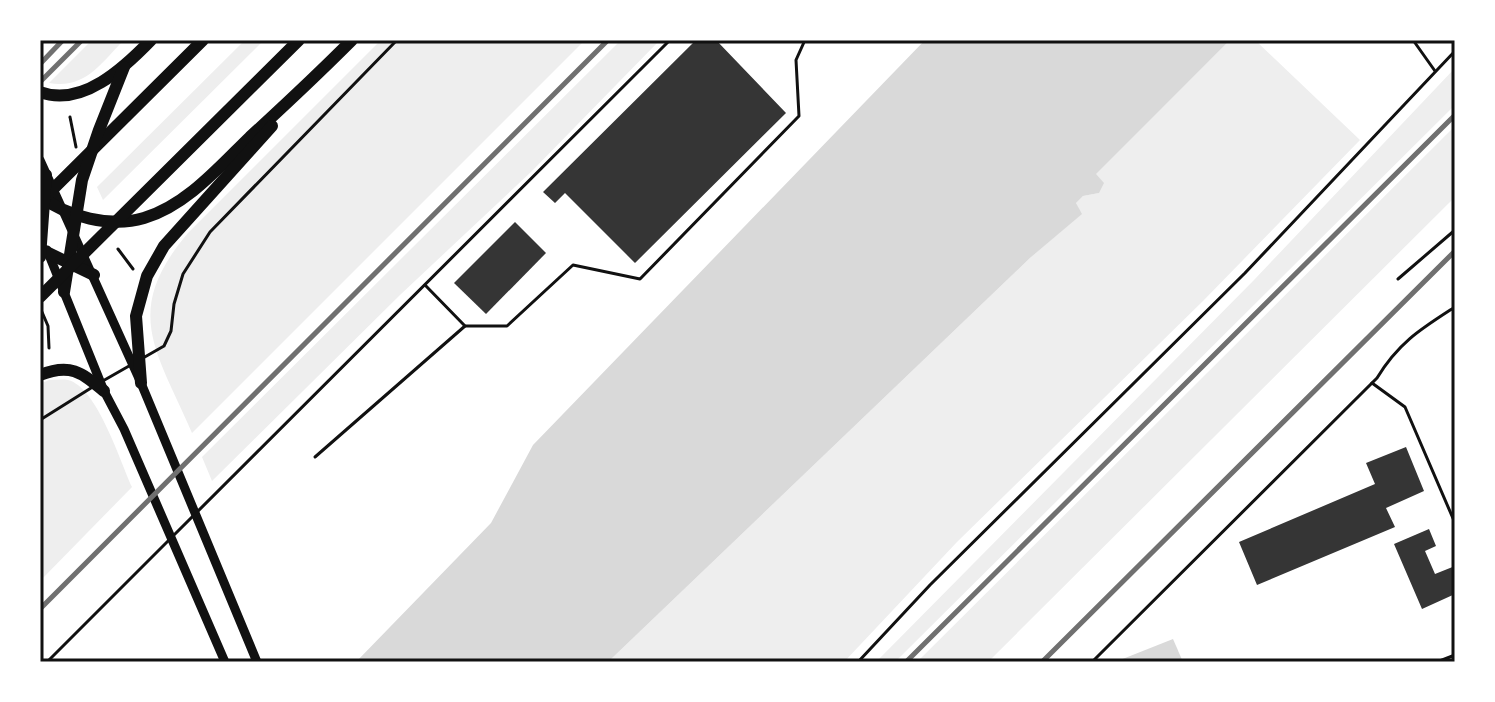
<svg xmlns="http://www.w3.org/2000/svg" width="1495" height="702" font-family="Merriweather,serif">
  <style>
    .green { fill: #eee }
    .water { fill: #d9d9d9 }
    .building { fill: #353535 }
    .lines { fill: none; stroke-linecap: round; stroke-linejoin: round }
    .path { stroke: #111; stroke-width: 3 }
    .service { stroke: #111; stroke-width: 3 }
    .secondary { stroke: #111; stroke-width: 9 }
    .motorway { stroke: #111; stroke-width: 12 }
    .rail { stroke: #707070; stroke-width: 5 }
    .neatline { fill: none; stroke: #111; stroke-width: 3 }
  </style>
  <rect width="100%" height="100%" fill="#fff"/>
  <g class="green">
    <path d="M 92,40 L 124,40 C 100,64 86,89 49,83 Z"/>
    <path d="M 245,40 L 264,40 L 103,200 L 97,187 Z"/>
    <path d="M 381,40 L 585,40 L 192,433 C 157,351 121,312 188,233 Z"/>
    <path d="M 621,40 L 660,40 L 532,171 L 400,295 L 212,481 L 202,457 Z"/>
    <path d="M 1230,40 L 1255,40 L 1360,140 L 1204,300 L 957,542 L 844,662 L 608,662 L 1030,258 L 1081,214 L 1076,203 L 1083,196 L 1099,193 L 1095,174 Z"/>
    <path d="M 1455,68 L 1455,105 L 895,662 L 876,662 L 1254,280 Z"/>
    <path d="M 1455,126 L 1455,197 L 988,662 L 917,662 Z"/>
    <path d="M 49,380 C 55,380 62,379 68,380 C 97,387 120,461 132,487 L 40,581 L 40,384 Z"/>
  </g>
  <g class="water">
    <path d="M 925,40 L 1230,40 L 1096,174 L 1104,183 L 1099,193 L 1083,196 L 1076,203 L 1082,214 L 1030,258 L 608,662 L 356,662 L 491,523 L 533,445 Z"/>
    <path d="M 1173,639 L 1183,662 L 1115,662 Z"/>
  </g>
  <g class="building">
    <path d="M 696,40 L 716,40 L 786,113 L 635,263 L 565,193 L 555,203 L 543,192 Z"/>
    <path d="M 515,222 L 546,253 L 486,314 L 454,283 Z"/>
    <path d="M 1406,447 L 1424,491 L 1386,508 L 1395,527 L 1257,585 L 1239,542 L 1375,484 L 1366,463 Z"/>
    <path d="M 1429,529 L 1436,546 L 1425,551 L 1435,574 L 1455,566 L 1455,594 L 1422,609 L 1394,544 Z"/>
  </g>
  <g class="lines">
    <g class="path">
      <path d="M 70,117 L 76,147"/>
      <path d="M 118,249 L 133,269"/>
      <path d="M 42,312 L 48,326 L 49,348"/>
    </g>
    <g class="service">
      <path d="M 1413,40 L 1435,71"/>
      <path d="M 1398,279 L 1455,230"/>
      <path d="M 425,285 L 465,326 L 507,326 L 573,265 L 640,279 L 799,116 L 796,60 L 805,40"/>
      <path d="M 143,358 L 164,346 L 171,331 L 174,304 L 183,274 L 210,232 L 397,40"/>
      <path d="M 101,382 L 129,366"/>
      <path d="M 1372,383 L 1405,407 L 1455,523"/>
      <path d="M 40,420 L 91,388"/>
      <path d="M 315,457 L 465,326"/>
      <path d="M 174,535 L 670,40"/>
      <path d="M 47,662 L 169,540"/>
      <path d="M 858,662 L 930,585 L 1245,273 L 1455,51"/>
      <path d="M 1092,662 L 1377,378 C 1399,342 1421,329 1455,307"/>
      <path d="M 1437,662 L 1455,655"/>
    </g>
    <g class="secondary">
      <path d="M 40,160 L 141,383 L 257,662"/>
      <path d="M 47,250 L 104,391 L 124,429 L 225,662"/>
    </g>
    <g class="motorway">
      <path d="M 40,92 C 82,108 125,67 151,40"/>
      <path d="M 40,196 C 67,217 111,228 144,218 C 186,206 220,166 250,137 C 285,105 319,73 352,40"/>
      <path d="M 40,202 L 203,40"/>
      <path d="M 40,249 L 94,275"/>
      <path d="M 40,257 L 46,175"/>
      <path d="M 64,292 L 82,180 L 99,130 L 124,67"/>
      <path d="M 40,297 L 299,40"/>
      <path d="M 40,375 C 70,363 81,372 104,391"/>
      <path d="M 141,383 L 136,316 L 147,276 L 164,246 L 272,126"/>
    </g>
    <g class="rail">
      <path d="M 40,64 L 63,40"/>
      <path d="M 40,82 L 82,40"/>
      <path d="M 40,609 L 608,40"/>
      <path d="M 906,662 L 1455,115"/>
      <path d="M 1042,662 L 1455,251"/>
    </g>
  </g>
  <rect width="1495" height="702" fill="none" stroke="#ffffff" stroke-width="84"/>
  <rect x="42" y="42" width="1411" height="618" class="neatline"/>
</svg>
